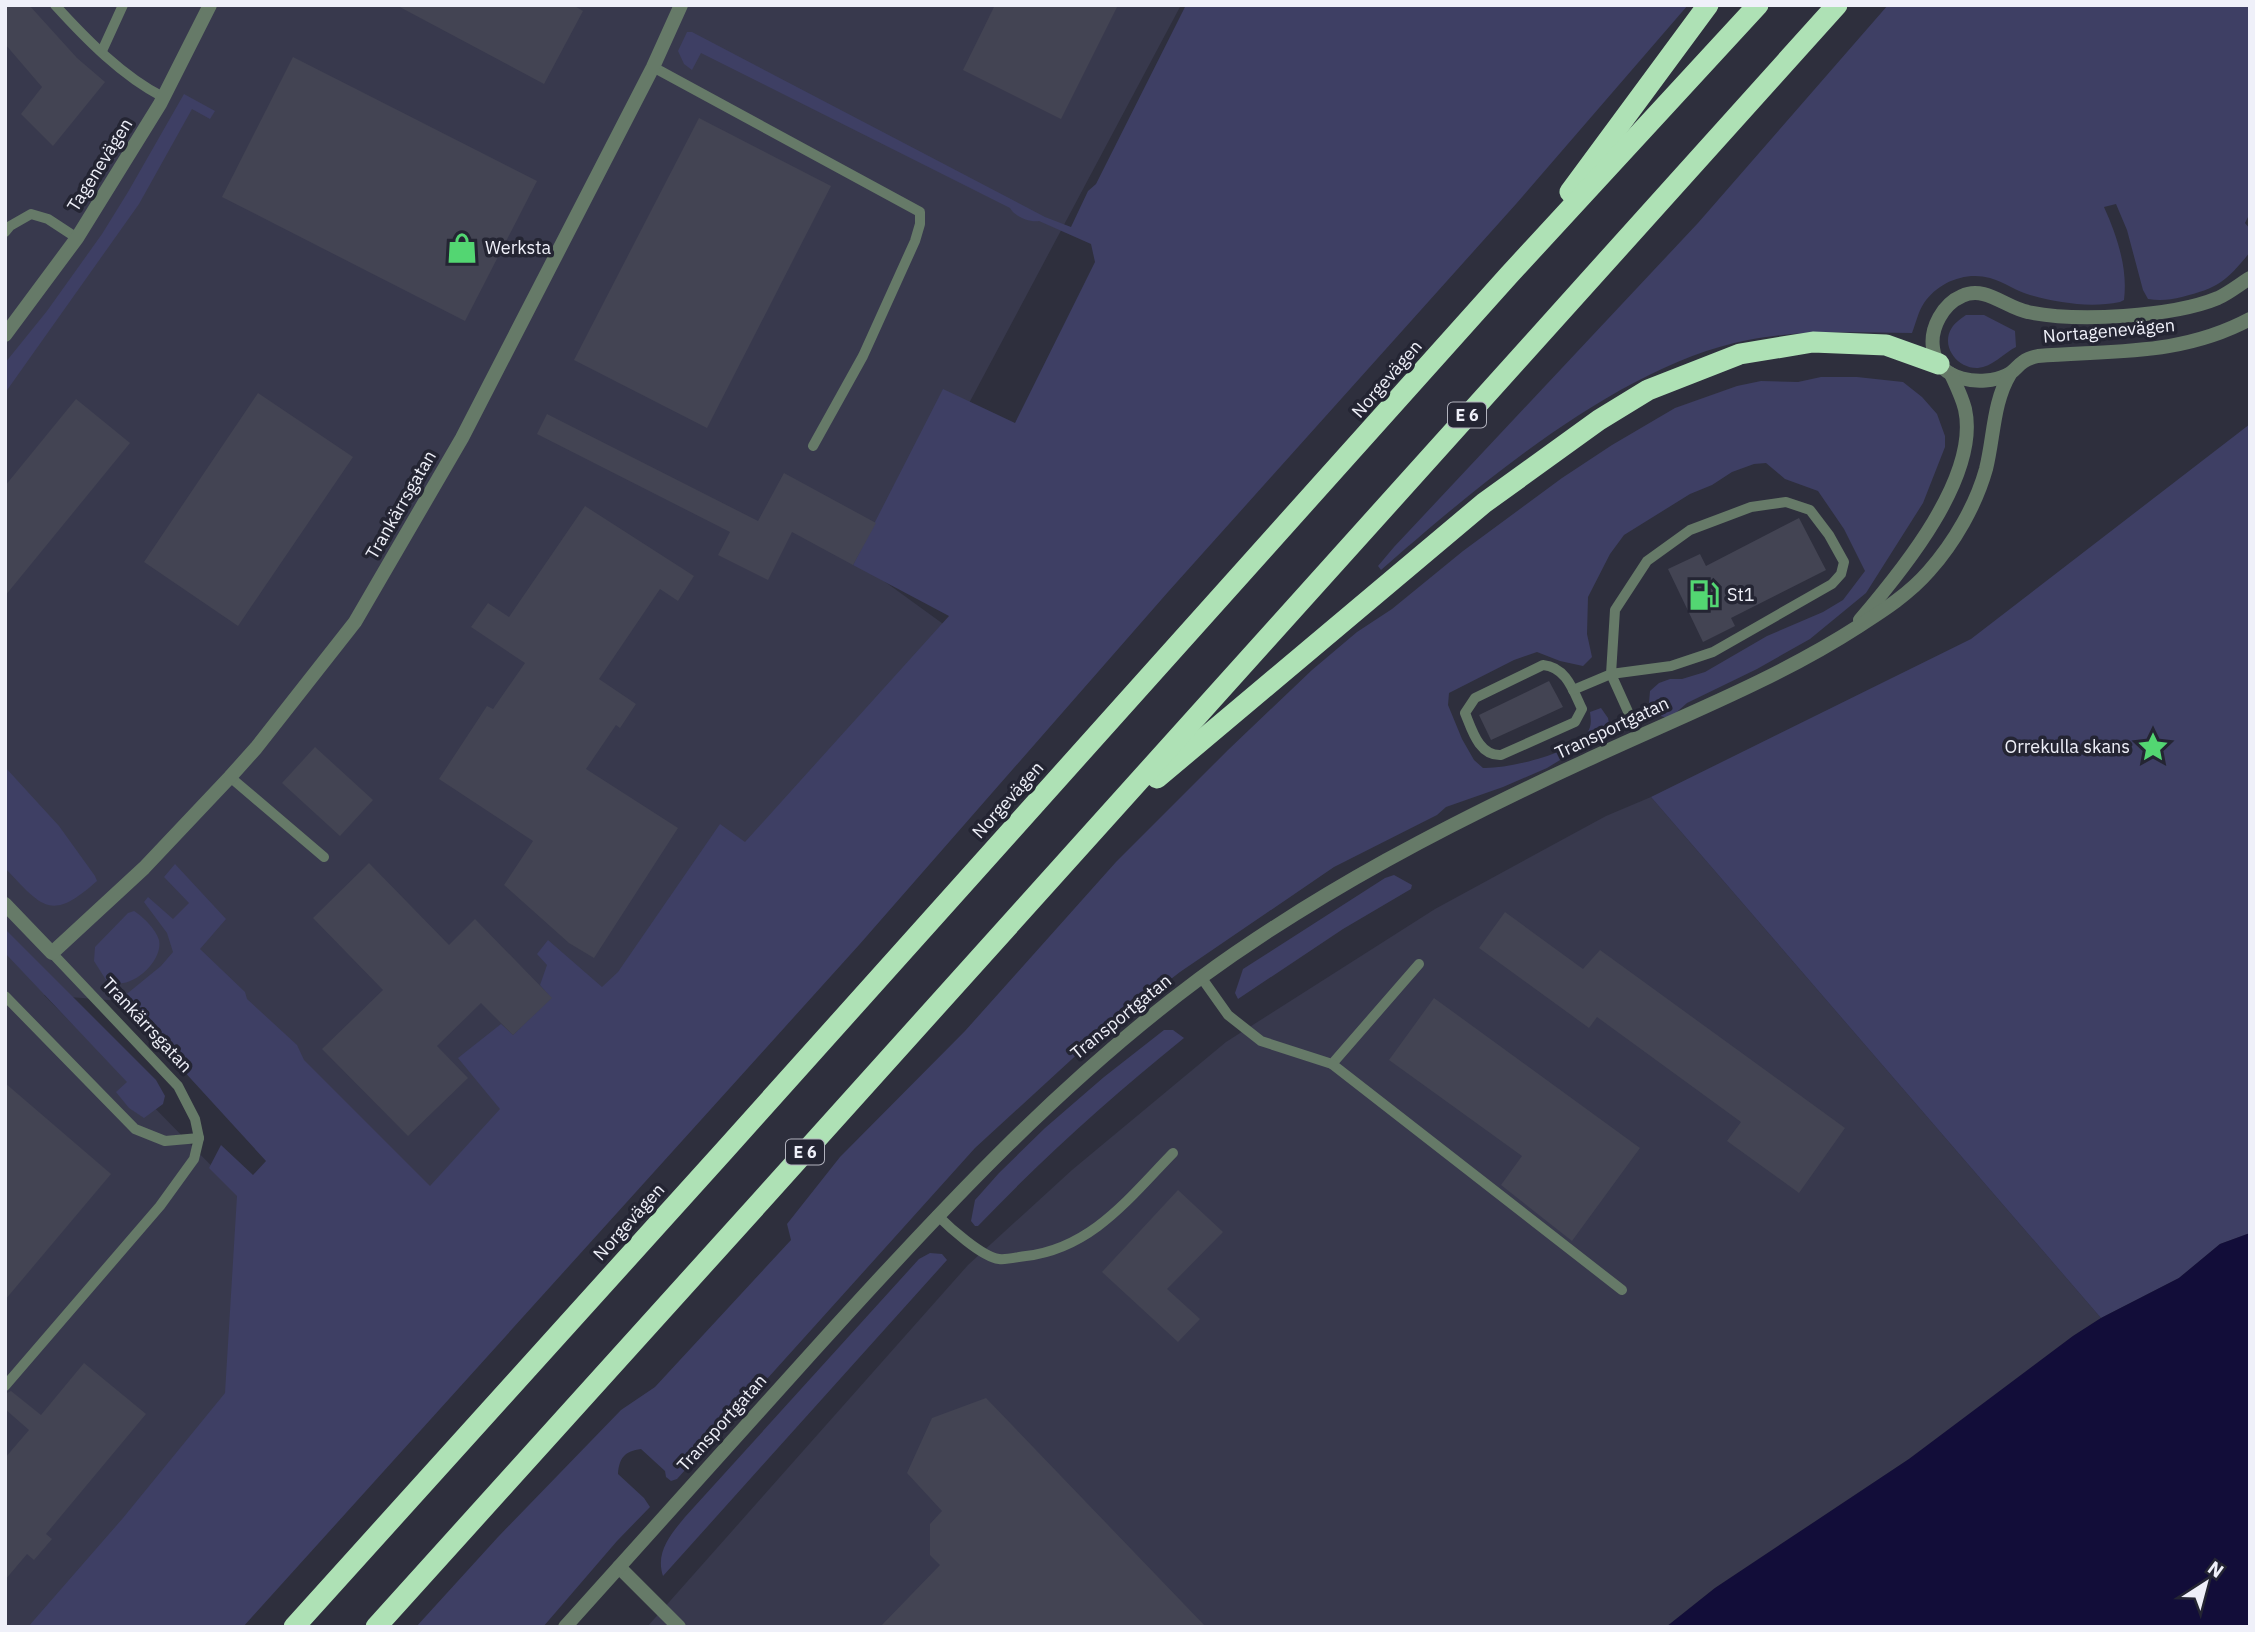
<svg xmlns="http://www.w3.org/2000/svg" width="2255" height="1632" font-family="'IBM Plex Sans',sans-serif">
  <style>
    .built { fill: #38394d }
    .green { fill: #3e3f64 }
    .water { fill: #120d39 }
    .building { fill: #434453 }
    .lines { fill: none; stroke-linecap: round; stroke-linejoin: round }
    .service { stroke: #667a68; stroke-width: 10 }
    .minor { stroke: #667a68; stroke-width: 14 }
    .tertiary { stroke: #667a68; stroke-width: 14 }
    .motorway { stroke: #aee1b5; stroke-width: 21 }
    .labels { text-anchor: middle; stroke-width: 7; stroke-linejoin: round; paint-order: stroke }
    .shield { fill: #242533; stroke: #b2b3be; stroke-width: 2 }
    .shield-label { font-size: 16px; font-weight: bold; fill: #eff0f9 }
    .street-label { font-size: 18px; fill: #eff0f9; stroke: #242533 }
    .poi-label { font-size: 18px; fill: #eff0f9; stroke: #242533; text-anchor: start }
  </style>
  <rect width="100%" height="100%" fill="#2e2f3d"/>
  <g class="built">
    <path d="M 5,5 L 1181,5 L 877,576 L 946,626 L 430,1193 L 190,963 L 120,1001 L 44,995 L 244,1199 L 238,1395 L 48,1627 L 5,1627 Z"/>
    <path d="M 1651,797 L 2101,1318 L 2073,1336 L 1909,1459 L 1715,1588 L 1666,1627 L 647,1627 L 968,1265 L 1072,1170 L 1226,1042 L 1435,909 L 1606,816 Z"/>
  </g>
  <g class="green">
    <path d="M 1186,5 L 1688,5 L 1516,204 L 1168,592 L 859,945 L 243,1627 L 28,1627 L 123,1518 L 225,1393 L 237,1196 L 209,1168 L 221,1145 L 253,1175 L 266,1161 L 127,1009 L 123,997 L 161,966 L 173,952 L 167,933 L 144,902 L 148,897 L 173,919 L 189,903 L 164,877 L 175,864 L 226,919 L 200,949 L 245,992 L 247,999 L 297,1045 L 304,1060 L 430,1186 L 500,1109 L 458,1058 L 501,1024 L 513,1035 L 551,998 L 540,985 L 547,965 L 537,954 L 548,940 L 602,987 L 618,972 L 720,824 L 745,842 L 949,616 L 853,565 L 943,389 L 1015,423 L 1095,262 L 1091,244 L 1039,221 C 1030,223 1014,216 1010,208 L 701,53 L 692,70 L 684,64 L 678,51 L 687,32 L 692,32 L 1045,217 L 1071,227 L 1088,191 L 1096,184 Z"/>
    <path d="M 1888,5 L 2250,5 L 2250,213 L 2245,223 L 2250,229 L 2250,252 C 2227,281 2218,288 2182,297 C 2170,300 2160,301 2148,299 L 2143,290 L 2127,230 L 2116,204 L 2104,207 C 2117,236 2128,268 2124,300 L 2120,302 C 2090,308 2059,303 2030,295 C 2016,291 2004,282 1990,278 C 1966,271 1938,282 1924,303 C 1918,312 1916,323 1912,333 C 1856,333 1804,329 1748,340 C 1621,364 1477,486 1381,570 L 1378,566 L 1394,547 L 1698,223 Z"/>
    <path d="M 184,94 L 215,111 L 210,119 L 192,109 L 139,204 L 5,393 L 5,363 L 47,311 L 102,234 L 128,192 Z"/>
    <path d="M 1966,315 L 1984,315 L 2015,331 L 2016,347 C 2004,353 1992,367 1978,368 C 1959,369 1942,349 1950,331 C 1954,323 1959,320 1966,315 Z"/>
    <path d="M 1821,377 L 1857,377 L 1903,382 L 1922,397 L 1937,414 L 1945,436 L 1945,447 L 1923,503 L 1866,593 L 1810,639 L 1757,669 L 1687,703 L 1669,719 L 1661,716 L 1649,703 L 1650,691 L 1659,683 L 1670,679 L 1682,679 L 1705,672 L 1767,636 L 1823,612 L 1843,600 L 1865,571 L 1844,529 L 1818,491 L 1785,479 L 1766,463 L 1754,464 L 1732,472 L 1712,485 L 1690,494 L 1624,535 L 1610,554 L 1588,597 L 1587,634 L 1592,657 L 1583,666 L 1560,661 L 1537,652 L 1514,660 L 1449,693 L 1448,705 L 1462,739 L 1474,760 L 1483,768 C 1508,769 1571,754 1587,733 C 1592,726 1591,720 1590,712 L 1601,708 L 1608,718 L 1610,730 L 1590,745 L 1578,749 L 1547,768 L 1503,787 L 1446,807 L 1437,815 L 1334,867 L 1180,972 L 1096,1037 L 975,1148 L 677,1479 L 671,1481 L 666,1477 L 665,1471 L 641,1449 C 625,1451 619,1458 618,1474 L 644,1498 L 650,1507 L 617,1541 L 543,1627 L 416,1627 L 498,1537 L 621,1410 L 655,1387 L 791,1240 L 787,1224 L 840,1157 L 965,1031 L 1116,862 L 1228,750 L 1312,670 L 1357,632 L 1392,609 L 1463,551 L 1562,478 L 1612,445 L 1675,408 L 1737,386 L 1761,381 L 1798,382 Z"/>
    <path d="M 2250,424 L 2250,1233 L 2220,1244 L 2179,1278 L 2101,1318 L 1651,797 L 1971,639 Z"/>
    <path d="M 5,767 L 59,826 L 95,876 L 97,881 C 51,922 43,908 5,868 Z"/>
    <path d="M 1394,875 L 1412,885 L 1411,889 L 1343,929 L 1238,999 L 1235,993 L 1243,969 L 1385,878 Z"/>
    <path d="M 134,911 C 142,916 156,929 159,940 C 163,958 140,981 123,983 C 117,984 112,982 106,980 L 94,961 L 95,947 L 128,913 Z"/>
    <path d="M 5,929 L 156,1080 L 165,1096 L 163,1104 L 144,1118 L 129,1108 L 116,1092 L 127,1082 L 5,953 Z"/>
    <path d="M 1164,1030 L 1173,1030 L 1184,1038 C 1111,1097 1042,1159 978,1226 L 975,1226 L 971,1221 L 975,1200 L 999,1173 L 1045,1128 L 1104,1077 Z"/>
    <path d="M 930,1253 L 942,1254 L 947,1260 L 663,1576 C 655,1552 671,1534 685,1517 L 919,1259 Z"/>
  </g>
  <path class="water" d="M 2250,1233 L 2250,1627 L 1666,1627 L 1715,1588 L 1909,1459 L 2073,1336 L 2101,1318 L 2179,1278 L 2220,1244 Z"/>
  <g class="building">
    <path d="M 5,5 L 29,5 L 77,58 L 105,82 L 53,146 L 21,114 L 42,87 L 5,44 Z"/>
    <path d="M 396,5 L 573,5 L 583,11 L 544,84 Z"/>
    <path d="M 995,5 L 1118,5 L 1061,119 L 963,70 Z"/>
    <path d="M 293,57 L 537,181 L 465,321 L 222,197 Z"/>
    <path d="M 699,118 L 831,186 L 707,428 L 574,360 Z"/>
    <path d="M 258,393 L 353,457 L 238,626 L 144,562 Z"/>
    <path d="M 76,399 L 130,443 L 5,596 L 5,486 Z"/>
    <path d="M 547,414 L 758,521 L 784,473 L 876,523 L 853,565 L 792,532 L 768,580 L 718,555 L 730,532 L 537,434 Z"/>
    <path d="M 585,506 L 694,576 L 678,601 L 660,589 L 599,679 L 636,704 L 620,728 L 616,725 L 586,769 L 678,828 L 594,958 L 569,943 L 504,885 L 533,841 L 439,779 L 487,706 L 493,709 L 525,663 L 471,627 L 488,603 L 509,617 Z"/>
    <path d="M 1799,518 L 1826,570 L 1731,618 L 1735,626 L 1703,642 L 1668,569 L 1700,554 L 1706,566 Z"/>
    <path d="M 1549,681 L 1563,707 L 1491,740 L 1479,715 Z"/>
    <path d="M 315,747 L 373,800 L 340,836 L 282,783 Z"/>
    <path d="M 369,863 L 449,945 L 475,919 L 552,998 L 513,1035 L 481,1003 L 437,1046 L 468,1078 L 408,1136 L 322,1049 L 383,990 L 313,918 Z"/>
    <path d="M 1505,912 L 1583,969 L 1600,950 L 1845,1128 L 1799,1193 L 1727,1141 L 1741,1122 L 1597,1017 L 1589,1028 L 1479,948 Z"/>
    <path d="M 1434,998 L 1640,1148 L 1572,1241 L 1501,1185 L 1522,1156 L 1389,1060 Z"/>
    <path d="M 5,1083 L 111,1174 L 5,1300 Z"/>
    <path d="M 1178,1190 L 1223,1232 L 1167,1289 L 1200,1319 L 1178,1342 L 1102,1272 Z"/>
    <path d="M 84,1363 L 146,1414 L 46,1534 L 52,1539 L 34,1560 L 27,1554 L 5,1580 L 5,1458 L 29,1430 L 5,1409 L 5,1394 L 11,1391 L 41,1415 Z"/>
    <path d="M 986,1398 L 1206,1627 L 880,1627 L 940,1565 L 930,1555 L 930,1524 L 942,1511 L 907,1473 L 932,1418 Z"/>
  </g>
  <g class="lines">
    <g class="service">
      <path d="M 55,5 C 86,39 122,76 163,97"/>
      <path d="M 102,51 L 123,5"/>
      <path d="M 653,67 L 920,212 L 920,224 L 915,241 L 863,356 L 813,446"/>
      <path d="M 5,232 L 10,226 L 31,214 L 48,219 L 77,238"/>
      <path d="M 1543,665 C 1566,667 1573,690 1582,709 L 1575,722 L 1501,755 C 1479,756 1472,730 1465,713 L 1475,698 Z"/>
      <path d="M 1573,690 L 1611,674 L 1671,666 L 1713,652 L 1832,584 L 1841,574 L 1844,562 L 1829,535 L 1810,510 L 1786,502 L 1751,507 L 1690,530 L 1647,561 L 1615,610 L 1611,674 L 1639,736"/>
      <path d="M 230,777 L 324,857"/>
      <path d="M 1201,977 L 1228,1015 L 1261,1041 L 1332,1064 L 1419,964"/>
      <path d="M 5,996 L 135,1129 L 165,1141 L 199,1138"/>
      <path d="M 1332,1064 L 1622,1290"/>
      <path d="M 937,1215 C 949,1227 982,1257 999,1259 C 1007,1260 1017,1257 1026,1256 C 1092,1248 1129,1198 1173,1153"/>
      <path d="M 5,1386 L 160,1206 L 194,1159 L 199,1138 L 195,1119 L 178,1086 L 52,953"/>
    </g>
    <g class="minor">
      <path d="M 5,904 L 52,953 L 144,868 L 230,777 L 256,748 L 355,622 L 462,438 L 653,67 L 681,5"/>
      <path d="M 619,1567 L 679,1627"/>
    </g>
    <g class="tertiary">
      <path d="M 2250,278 C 2240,284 2229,293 2218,298 C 2172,317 2076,322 2028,312 C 2006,308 1985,285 1962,296 C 1943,304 1930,328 1933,348 C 1937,381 1982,387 2007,375 C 2014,372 2017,366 2023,362 C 2027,359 2033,357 2038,356 C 2113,350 2181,356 2250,319"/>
      <path d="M 5,335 L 77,238 L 160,104 L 210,5"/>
      <path d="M 1860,620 C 1901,572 1980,477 1965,409 C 1962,397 1956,385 1951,374"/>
      <path d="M 565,1627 C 655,1527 745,1426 836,1326 C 949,1202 1063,1080 1199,979 C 1319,891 1450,823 1585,761 C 1677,718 1774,681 1859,626 C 1884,610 1909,594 1929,571 C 1954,543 1976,505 1986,469 C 1994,437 1993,402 2010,374"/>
    </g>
    <g class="motorway">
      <path d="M 1570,192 L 1708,5"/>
      <path d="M 1157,778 L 1484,503 L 1599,420 L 1648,390 L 1740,354 L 1813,342 L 1886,345 L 1939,364"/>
      <path d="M 294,1627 L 724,1151 L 1509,275 L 1758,5"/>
      <path d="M 376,1627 C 865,1088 1349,544 1837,5"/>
    </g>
  </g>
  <defs>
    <symbol id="shop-bare" viewBox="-9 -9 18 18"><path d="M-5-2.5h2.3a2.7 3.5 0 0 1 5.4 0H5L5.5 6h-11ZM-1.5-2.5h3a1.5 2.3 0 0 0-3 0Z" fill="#53d672" stroke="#242533" stroke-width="2.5" paint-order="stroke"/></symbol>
    <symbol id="fuel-bare" viewBox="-9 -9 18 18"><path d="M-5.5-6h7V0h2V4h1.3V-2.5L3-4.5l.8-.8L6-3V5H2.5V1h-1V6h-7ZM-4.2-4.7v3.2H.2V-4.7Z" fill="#53d672" stroke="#242533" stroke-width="2.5" paint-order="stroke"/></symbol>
    <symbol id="sight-bare" viewBox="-9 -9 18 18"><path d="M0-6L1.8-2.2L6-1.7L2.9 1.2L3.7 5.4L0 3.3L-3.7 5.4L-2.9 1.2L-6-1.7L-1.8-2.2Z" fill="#53d672" stroke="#242533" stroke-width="2.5" paint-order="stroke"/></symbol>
  </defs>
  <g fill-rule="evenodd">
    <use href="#shop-bare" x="440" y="226" width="44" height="44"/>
    <use href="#fuel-bare" x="1682" y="573" width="44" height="44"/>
    <use href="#sight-bare" x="2131" y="725" width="44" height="44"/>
  </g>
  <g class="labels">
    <g class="shield">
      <rect x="1448" y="402.5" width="38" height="25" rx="5"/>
      <rect x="786" y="1139.5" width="38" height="25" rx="5"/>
    </g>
    <g class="shield-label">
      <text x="1467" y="421">E 6</text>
      <text x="805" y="1158">E 6</text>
    </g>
    <g class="street-label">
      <text transform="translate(100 165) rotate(-58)" y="6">Tagenevägen</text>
      <text transform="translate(2109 331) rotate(-5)" y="6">Nortagenevägen</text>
      <text transform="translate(1387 379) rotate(-49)" y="6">Norgevägen</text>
      <text transform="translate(401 505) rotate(-60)" y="6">Trankärrsgatan</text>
      <text transform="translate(1612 728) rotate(-25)" y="6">Transportgatan</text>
      <text transform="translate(1008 800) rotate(-48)" y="6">Norgevägen</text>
      <text transform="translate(1121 1017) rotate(-39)" y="6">Transportgatan</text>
      <text transform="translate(147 1025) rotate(47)" y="6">Trankärrsgatan</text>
      <text transform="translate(629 1222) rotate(-48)" y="6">Norgevägen</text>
      <text transform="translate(722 1423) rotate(-48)" y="6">Transportgatan</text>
    </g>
    <g class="poi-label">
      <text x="485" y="254">Werksta</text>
      <text x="1727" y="601">St1</text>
      <text x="2130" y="753" text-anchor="end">Orrekulla skans</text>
    </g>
  </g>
  <rect width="2255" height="1632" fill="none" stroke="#eff0f9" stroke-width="14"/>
  <g transform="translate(2206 1583) rotate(36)" stroke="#242533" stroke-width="5" paint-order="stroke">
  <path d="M0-5L12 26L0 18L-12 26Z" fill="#eff0f9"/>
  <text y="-10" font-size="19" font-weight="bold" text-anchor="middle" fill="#eff0f9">N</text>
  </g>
</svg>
